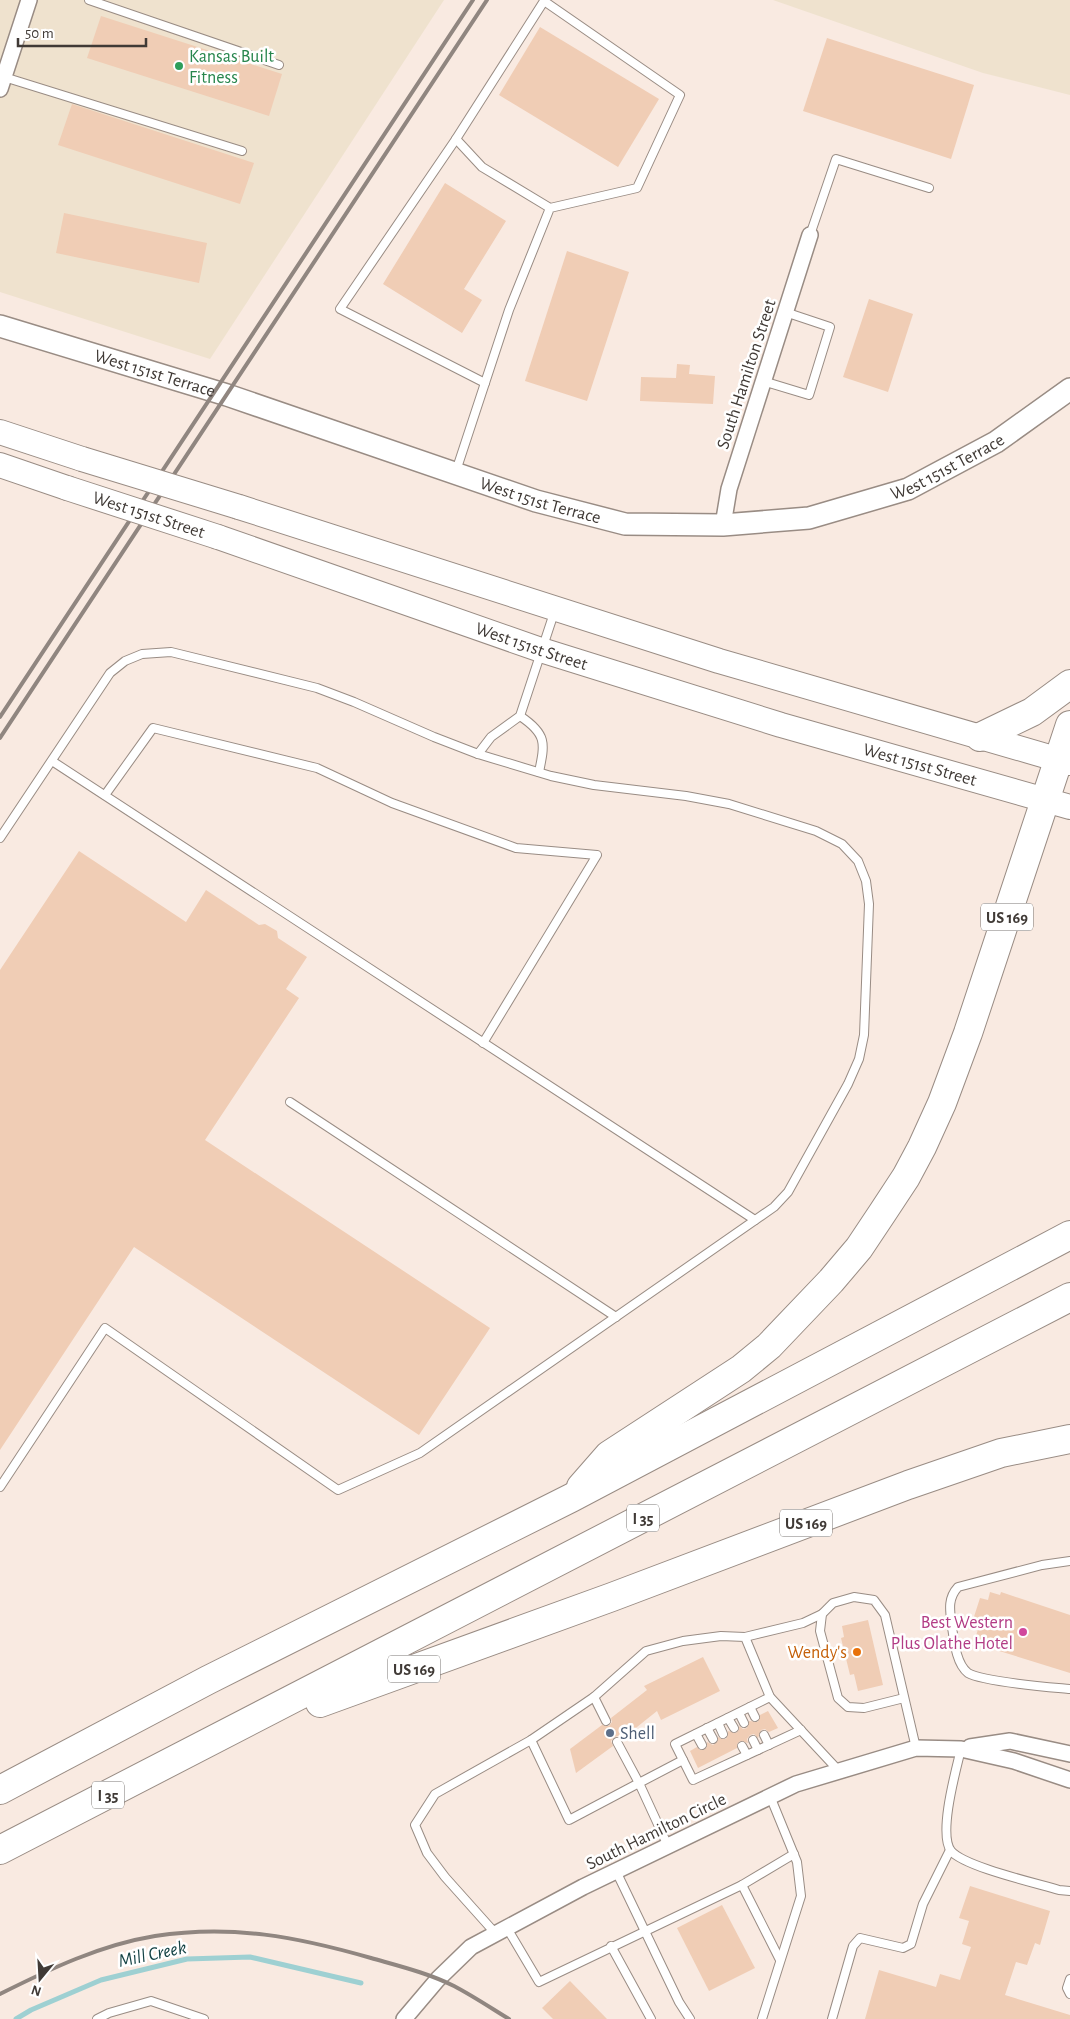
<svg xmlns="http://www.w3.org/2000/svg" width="1070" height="2019" font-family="'Alegreya Sans',sans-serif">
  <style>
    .industrial { fill: #efe2ce }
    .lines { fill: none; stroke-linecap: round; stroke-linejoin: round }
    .stream { stroke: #9ed0d2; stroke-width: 5 }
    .building { fill: #f0cdb5 }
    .lane-casing { stroke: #998c84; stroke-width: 10 }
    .street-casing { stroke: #998c84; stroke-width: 18 }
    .secondary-casing { stroke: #998c84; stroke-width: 24 }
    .primary-casing { stroke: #998c84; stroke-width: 26 }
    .highway-casing { stroke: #998c84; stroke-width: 30 }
    .lane { stroke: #fff; stroke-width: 8 }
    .street { stroke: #fff; stroke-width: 15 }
    .secondary { stroke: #fff; stroke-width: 21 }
    .primary { stroke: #fff; stroke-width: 24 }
    .highway { stroke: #fff; stroke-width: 28 }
    .rail { stroke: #908680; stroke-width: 4 }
    .primary-bridge-casing { stroke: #998c84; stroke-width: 26; stroke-linecap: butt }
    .primary-bridge { stroke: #fff; stroke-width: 24 }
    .leisure-dot { fill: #2e9e5b; stroke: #fff; stroke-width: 2 }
    .hotel-dot { fill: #d1479c; stroke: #fff; stroke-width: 2 }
    .food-dot { fill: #e8710a; stroke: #fff; stroke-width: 2 }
    .service-dot { fill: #5c6f8a; stroke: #fff; stroke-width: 2 }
    .labels { text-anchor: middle; stroke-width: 5; stroke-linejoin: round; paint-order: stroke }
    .shield { fill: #fff; stroke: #797572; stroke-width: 1 }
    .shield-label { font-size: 16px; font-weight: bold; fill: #403a36 }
    .leisure-label { font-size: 18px; fill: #27864d; stroke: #fff; text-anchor: start }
    .street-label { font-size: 18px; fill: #403a36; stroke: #fff }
    .hotel-label { font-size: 18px; fill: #b23c85; stroke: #fff; text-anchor: end }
    .food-label { font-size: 18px; fill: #c56008; stroke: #fff; text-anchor: end }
    .service-label { font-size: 18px; fill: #4e5e75; stroke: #fff; text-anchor: start }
    .water-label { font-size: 19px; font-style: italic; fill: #154345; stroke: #fff }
  </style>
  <rect width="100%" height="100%" fill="#f9eae1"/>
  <g class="industrial">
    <path d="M 0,0 L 444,0 L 210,359 L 0,292 Z"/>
    <path d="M 773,0 L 1070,0 L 1070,95 L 983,73 Z"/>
  </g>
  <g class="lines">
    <path class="stream" d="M 16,2019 L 31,2010 L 101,1980 L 187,1959 L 250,1957 L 361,1983"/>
  </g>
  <g class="building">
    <path d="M 101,16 L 282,74 L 269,116 L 87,58 Z"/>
    <path d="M 540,27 L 659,99 L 618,167 L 499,95 Z"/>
    <path d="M 827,38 L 974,85 L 951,159 L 803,111 Z"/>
    <path d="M 72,104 L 254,163 L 240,204 L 58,145 Z"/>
    <path d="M 445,183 L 506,221 L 464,289 L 482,300 L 462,333 L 383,284 Z"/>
    <path d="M 64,213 L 207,243 L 199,283 L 56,253 Z"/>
    <path d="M 567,251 L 629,272 L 587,401 L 525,381 Z"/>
    <path d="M 869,299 L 913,314 L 888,392 L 843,377 Z"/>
    <path d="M 677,364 L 690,365 L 689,374 L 715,376 L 713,404 L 640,401 L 641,377 L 676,378 Z"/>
    <path d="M 79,851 L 186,922 L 206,890 L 259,925 L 265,924 L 277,931 L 278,938 L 307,957 L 286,989 L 299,998 L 205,1140 L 490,1328 L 419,1435 L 134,1247 L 0,1450 L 0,970 Z"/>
    <path d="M 990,1592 L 1000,1595 L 1001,1592 L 1070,1615 L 1070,1673 L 983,1646 L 984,1642 L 975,1639 L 979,1626 L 972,1623 L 980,1598 L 988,1600 Z"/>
    <path d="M 868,1620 L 883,1685 L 858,1691 L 854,1674 L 850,1675 L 841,1638 L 844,1637 L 842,1626 Z"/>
    <path d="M 703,1657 L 720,1691 L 661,1720 L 657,1711 L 622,1739 L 618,1736 L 614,1737 L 611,1741 L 613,1746 L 576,1773 L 570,1749 L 602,1725 L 609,1726 L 612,1722 L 611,1718 L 647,1690 L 644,1686 Z"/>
    <path d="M 768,1711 L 778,1728 L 769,1732 L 765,1729 L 761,1730 L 758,1738 L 754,1734 L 750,1735 L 747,1739 L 748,1743 L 740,1741 L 737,1744 L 737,1748 L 698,1768 L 690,1751 L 697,1747 L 700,1750 L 704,1750 L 707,1747 L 707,1742 L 713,1745 L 718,1741 L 718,1737 L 722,1739 L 726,1739 L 728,1735 L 728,1731 L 736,1733 L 739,1730 L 739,1726 L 743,1729 L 747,1728 L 749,1721 L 758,1722 L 760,1715 Z"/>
    <path d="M 970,1886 L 1050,1911 L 1040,1945 L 1035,1943 L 1027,1965 L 1016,1962 L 1005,1995 L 1070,2015 L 1070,2019 L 865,2019 L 879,1970 L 936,1987 L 940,1974 L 960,1980 L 971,1947 L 962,1944 L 969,1921 L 959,1918 Z"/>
    <path d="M 722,1905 L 755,1968 L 709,1991 L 677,1928 Z"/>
    <path d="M 570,1981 L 607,2019 L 553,2019 L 542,2008 Z"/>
  </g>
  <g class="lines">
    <defs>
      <g id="lane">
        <path d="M 89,0 L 279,65"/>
        <path d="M 4,77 L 242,151"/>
        <path d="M 456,139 L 340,309 L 485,383"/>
        <path d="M 810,235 L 836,159 L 929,188"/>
        <path d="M 763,381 L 809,395 L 830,327 L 785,312"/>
        <path d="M 456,471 L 509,310 L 550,208 L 637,188 L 680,95 L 544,1 L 456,139 L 482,167 L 550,208"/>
        <path d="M 520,716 C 547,734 545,743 539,772"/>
        <path d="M 478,754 L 491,737 L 520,716 L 555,610"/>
        <path d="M 52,761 L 755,1220"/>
        <path d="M 105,795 L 153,728 L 317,768 L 392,803 L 516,848 L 597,855 L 483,1043"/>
        <path d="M 0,838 L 110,673 L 125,661 L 142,654 L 171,652 L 317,688 L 354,702 L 434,737 L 478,754 L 551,776 L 594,785 L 686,796 L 729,804 L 816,831 L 842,844 L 858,861 L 866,881 L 869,904 L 864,1035 L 859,1059 L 848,1084 L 788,1192 L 774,1207 L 420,1453 L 338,1490 L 105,1328 L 0,1487"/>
        <path d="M 290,1102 L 616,1317"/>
        <path d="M 1070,1561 L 1042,1565 L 958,1587 C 947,1599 950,1611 952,1627 C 954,1640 956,1664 968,1673 C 983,1682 1049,1687 1070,1689"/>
        <path d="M 745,1637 L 803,1623 L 822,1614"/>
        <path d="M 594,1697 L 606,1721"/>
        <path d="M 904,1698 L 864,1708 L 848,1707 L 838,1698 L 820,1631 L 822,1614 L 833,1603 L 854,1597 L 874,1600 L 885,1615 L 916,1748"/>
        <path d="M 750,1707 L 755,1717"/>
        <path d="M 739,1713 L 744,1723"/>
        <path d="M 728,1718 L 734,1728"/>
        <path d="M 718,1723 L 723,1734"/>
        <path d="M 707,1728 L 713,1739"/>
        <path d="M 696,1734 L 702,1745"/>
        <path d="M 764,1735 L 769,1745"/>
        <path d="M 531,1740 L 569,1820 L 639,1783 L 617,1742"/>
        <path d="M 753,1740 L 758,1750"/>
        <path d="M 742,1746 L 747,1755"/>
        <path d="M 961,1749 C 956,1770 938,1834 951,1851 C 965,1867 1036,1883 1059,1890 L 1070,1891"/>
        <path d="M 683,1760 L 675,1744 L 770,1697"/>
        <path d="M 668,1846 L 639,1783 L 683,1760 L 693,1780 L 801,1730"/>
        <path d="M 616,1871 L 679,2002 L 690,2019"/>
        <path d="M 742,1885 L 794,1854"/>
        <path d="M 507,1928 L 539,1982 L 742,1885 L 780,1960"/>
        <path d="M 496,1934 L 445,1877 L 427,1853 L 415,1825 L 435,1794 L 531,1740 L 594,1697 L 646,1651 L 683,1641 L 721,1636 L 745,1637 L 770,1697 L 839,1771"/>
        <path d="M 611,1946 L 651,2019"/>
        <path d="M 1070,1979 L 1067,1988 L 1070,1994"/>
        <path d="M 97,2019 L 109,2013 L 151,2001 L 204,2019"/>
        <path d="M 762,2019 L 801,1896 L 797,1862 L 770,1796"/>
        <path d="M 832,2019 L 853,1946 L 860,1938 L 903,1948 L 911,1944 L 923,1904 L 950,1850"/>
      </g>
      <g id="street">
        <path d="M 0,89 L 29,0"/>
        <path d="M 723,525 L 729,489 L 810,235"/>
        <path d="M 970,1747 L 1010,1741 L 1070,1754"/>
        <path d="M 404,2019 L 438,1979 L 471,1947 L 583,1887 L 796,1784 L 916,1748 L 961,1749 L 1014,1761 L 1070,1780"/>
      </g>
      <g id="secondary">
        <path id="s1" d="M 0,326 L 227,395 L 536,501 L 625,524 L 723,525 L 809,518 L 908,489 L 996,442 L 1070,389"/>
      </g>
      <g id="primary">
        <path d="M 0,432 L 82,459"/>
        <path d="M 0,465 L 67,488"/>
        <path d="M 239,507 L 719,661 L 1070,763"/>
        <path id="s2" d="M 218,537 L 541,650 L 781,725 L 1070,807"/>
      </g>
      <g id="highway">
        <path d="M 980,737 L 1032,712 L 1070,684"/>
        <path d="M 581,1487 L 609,1455 L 741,1369 L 769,1346 L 831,1281 L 859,1248 L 883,1212 L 906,1177 L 922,1147 L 942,1103 L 968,1033 L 1070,725"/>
        <path d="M 320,1703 L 612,1597 L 908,1485 L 1001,1453 L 1070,1439"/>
        <path d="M 0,1790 L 208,1680 L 571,1498 L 1070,1235"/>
        <path d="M 0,1850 L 1070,1297"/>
      </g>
    </defs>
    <use href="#lane" class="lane-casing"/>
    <use href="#street" class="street-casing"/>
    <use href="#secondary" class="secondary-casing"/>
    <use href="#primary" class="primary-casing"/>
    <use href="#highway" class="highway-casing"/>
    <use href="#lane" class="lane"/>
    <use href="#street" class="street"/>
    <use href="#secondary" class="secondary"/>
    <use href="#primary" class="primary"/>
    <use href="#highway" class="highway"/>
    <g class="rail">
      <path d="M 0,717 L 473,0"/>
      <path d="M 0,738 L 487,0"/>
      <path d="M 0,1994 C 50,1969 100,1945 155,1936 C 232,1924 298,1937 371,1958 C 399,1966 428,1973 454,1986 C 473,1996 491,2008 509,2019"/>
    </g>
    <defs>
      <g id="primary-bridge">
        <path d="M 82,459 L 239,507"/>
        <path id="s3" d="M 67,488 L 218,537"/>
      </g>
    </defs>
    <use href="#primary-bridge" class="primary-bridge-casing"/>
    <use href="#primary-bridge" class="primary-bridge"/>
  </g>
  <circle class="leisure-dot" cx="179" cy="66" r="5"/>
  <circle class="hotel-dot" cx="1023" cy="1632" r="5"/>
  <circle class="food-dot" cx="857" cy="1652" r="5"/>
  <circle class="service-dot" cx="610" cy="1733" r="5"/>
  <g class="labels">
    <g class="shield">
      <rect x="981" y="903.5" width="52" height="27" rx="4"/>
      <rect x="627" y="1504.5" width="32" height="27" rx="4"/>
      <rect x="780" y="1509.5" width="52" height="27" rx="4"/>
      <rect x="388" y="1655.5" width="52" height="27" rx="4"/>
      <rect x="92" y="1781.5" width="32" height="27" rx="4"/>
    </g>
    <g class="shield-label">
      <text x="1007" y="923">US 169</text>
      <text x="643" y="1524">I 35</text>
      <text x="806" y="1529">US 169</text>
      <text x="414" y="1675">US 169</text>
      <text x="108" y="1801">I 35</text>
    </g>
    <g class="leisure-label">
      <text x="189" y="62">Kansas Built<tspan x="189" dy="21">Fitness</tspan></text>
    </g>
    <g class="street-label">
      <text dy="6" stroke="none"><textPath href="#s1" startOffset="162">West 151st Terrace</textPath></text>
      <text transform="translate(746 374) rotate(-72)" y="6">South Hamilton Street</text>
      <text dy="6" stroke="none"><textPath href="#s1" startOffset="988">West 151st Terrace</textPath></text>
      <text dy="6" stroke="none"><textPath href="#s1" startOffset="568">West 151st Terrace</textPath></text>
      <text dy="6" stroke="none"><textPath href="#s3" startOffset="86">West 151st Street</textPath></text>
      <text dy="6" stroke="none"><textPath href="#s2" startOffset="332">West 151st Street</textPath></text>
      <text dy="6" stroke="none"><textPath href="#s2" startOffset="738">West 151st Street</textPath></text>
      <text transform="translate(656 1831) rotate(-26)" y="6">South Hamilton Circle</text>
    </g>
    <g class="hotel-label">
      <text x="1013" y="1628">Best Western<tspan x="1013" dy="21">Plus Olathe Hotel</tspan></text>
    </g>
    <g class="food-label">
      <text x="847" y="1658">Wendy's</text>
    </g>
    <g class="service-label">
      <text x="620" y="1739">Shell</text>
    </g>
    <g class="water-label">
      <text transform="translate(152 1953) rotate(-12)" y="7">Mill Creek</text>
    </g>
  </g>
  <g transform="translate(40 1979) rotate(198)" stroke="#ffffff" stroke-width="4" paint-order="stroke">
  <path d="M0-4L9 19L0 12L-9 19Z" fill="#403a36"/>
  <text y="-8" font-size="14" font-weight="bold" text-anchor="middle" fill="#403a36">N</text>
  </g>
  <path d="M18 38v8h128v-8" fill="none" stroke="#403a36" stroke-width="2.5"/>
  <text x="25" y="38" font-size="15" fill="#403a36" stroke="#ffffff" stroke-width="4" paint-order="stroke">50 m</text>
</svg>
